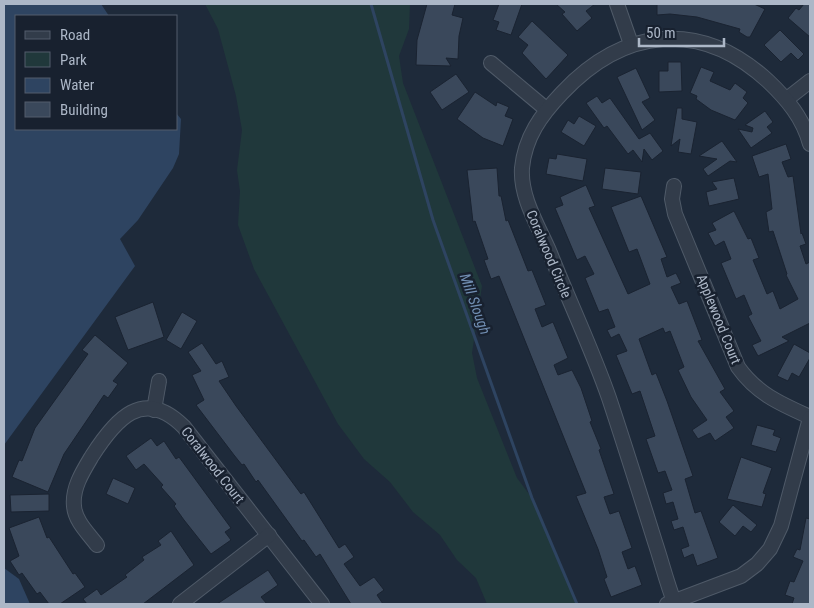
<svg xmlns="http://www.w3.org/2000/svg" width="814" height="608" font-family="'Roboto Condensed',sans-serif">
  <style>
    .green { fill: #20383b }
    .water { fill: #2e4461 }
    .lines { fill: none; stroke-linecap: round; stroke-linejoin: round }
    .stream { stroke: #2e4461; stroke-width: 3 }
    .building { fill: #3a485b; stroke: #1a2331 }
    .minor-casing { stroke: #4f5a68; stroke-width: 16 }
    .minor { stroke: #323c4a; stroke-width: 14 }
    .labels { text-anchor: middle; stroke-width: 5; stroke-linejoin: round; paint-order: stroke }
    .street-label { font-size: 14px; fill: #acb7c7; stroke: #18212f }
    .water-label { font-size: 15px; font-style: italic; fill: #718eb2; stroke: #18212f }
  </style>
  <rect width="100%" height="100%" fill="#1e2a3a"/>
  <path class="green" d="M 205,4 L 410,4 L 409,29 L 399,56 L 403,83 L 482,286 L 472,353 L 477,378 L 517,478 L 532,498 L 577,604 L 487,604 L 476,578 L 457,560 L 440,535 L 413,512 L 390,482 L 364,459 L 338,424 L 254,269 L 238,225 L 240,191 L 237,170 L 242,130 L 236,96 L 218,29 Z"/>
  <g class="water">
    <path d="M 4,4 L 101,4 L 109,16 L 16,16 L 16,129 L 176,129 L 176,113 L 181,119 L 179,154 L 173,168 L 138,220 L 120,239 L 135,266 L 4,445 Z"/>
    <path d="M 4,568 L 19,579 L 30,604 L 4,604 Z"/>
  </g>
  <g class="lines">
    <path class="stream" d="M 371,4 L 433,220 L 532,498 L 577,604"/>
  </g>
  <g class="building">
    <path d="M 427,4 L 455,4 L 452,15 L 463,18 L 459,36 L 458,59 L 446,58 L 451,66 L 416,65 L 417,40 Z"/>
    <path d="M 499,4 L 522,4 L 511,35 L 496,30 L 499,22 L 493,20 Z"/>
    <path d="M 556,4 L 595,4 L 586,11 L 592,18 L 577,31 L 562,14 L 565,12 Z"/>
    <path d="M 657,4 L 754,4 L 765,9 L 750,37 L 747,37 L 739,32 L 740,29 L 697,17 L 670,14 L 657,15 Z"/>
    <path d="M 804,4 L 810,4 L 810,37 L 788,18 L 796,8 L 799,10 Z"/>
    <path d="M 532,21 L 568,55 L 546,79 L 522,53 L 528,45 L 518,37 Z"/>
    <path d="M 780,30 L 804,54 L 798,60 L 791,53 L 781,62 L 764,45 Z"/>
    <path d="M 668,62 L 681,62 L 682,91 L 659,92 L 659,71 L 668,71 Z"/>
    <path d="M 701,67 L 714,72 L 710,81 L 730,90 L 735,83 L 747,92 L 743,98 L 748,103 L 735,120 L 711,110 L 696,99 L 697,96 L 690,93 Z"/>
    <path d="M 636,68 L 650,98 L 642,102 L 655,120 L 642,130 L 617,77 Z"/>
    <path d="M 456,74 L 469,92 L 442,110 L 430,92 Z"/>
    <path d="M 475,92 L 496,106 L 497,102 L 509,107 L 505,116 L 513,119 L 503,146 L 483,138 L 457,119 Z"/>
    <path d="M 597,96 L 602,103 L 610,98 L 639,139 L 650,133 L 663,151 L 652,160 L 644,149 L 642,162 L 633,150 L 628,154 L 607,126 L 604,128 L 586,103 Z"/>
    <path d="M 677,108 L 682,108 L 682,119 L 697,122 L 691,154 L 678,152 L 680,139 L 671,146 Z"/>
    <path d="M 765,111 L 773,122 L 767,127 L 772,133 L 751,148 L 738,129 L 752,132 L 753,128 L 745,125 Z"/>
    <path d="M 579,116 L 596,126 L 584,146 L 561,132 L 568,120 L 574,124 Z"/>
    <path d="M 722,141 L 737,162 L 730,161 L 708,176 L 703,169 L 717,159 L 699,156 Z"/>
    <path d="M 786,144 L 791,159 L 782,162 L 788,177 L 793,176 L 801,234 L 802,233 L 806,244 L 800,246 L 806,264 L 810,262 L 810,323 L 782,337 L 789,341 L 758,356 L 752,345 L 761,341 L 748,316 L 752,314 L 744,295 L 736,299 L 721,263 L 731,259 L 724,241 L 715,246 L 708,233 L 716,230 L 712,223 L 734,211 L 748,239 L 751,238 L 759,258 L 753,260 L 767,294 L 773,291 L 780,309 L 798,299 L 786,275 L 787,274 L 773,231 L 769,232 L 766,212 L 772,209 L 768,174 L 759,177 L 752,156 Z"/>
    <path d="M 557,154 L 587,159 L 583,181 L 546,174 L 549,158 L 556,159 Z"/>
    <path d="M 497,168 L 499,196 L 501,196 L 506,221 L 508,220 L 528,271 L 532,270 L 546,305 L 535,309 L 542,327 L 553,322 L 568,358 L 554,365 L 558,375 L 572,370 L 581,388 L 592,421 L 590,422 L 601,449 L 599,450 L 614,494 L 604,497 L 610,514 L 619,511 L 632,548 L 622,552 L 628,569 L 635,566 L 642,585 L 611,597 L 604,579 L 607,577 L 598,549 L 576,496 L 586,493 L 499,276 L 491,279 L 484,260 L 488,259 L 475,221 L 473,222 L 467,170 Z"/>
    <path d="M 605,168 L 641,172 L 638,194 L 602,189 Z"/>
    <path d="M 734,178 L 739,199 L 709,206 L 706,192 L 717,189 L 712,182 Z"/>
    <path d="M 586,185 L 595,206 L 589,208 L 628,294 L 650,284 L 637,249 L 629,252 L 611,207 L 641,196 L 667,257 L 661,259 L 667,277 L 676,273 L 681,283 L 671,287 L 679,304 L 687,301 L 702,340 L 698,341 L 725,389 L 720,392 L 734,411 L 726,417 L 734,428 L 715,441 L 710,433 L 698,439 L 692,430 L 707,420 L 691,397 L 678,370 L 684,367 L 670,331 L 665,333 L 663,328 L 639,339 L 652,375 L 656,373 L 667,401 L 693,476 L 685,479 L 695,513 L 701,511 L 718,558 L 697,566 L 693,554 L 684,558 L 681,549 L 689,546 L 683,527 L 674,530 L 671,521 L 678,519 L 673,502 L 666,504 L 663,493 L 672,490 L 665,471 L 658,473 L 646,439 L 655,436 L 640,391 L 632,394 L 616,355 L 627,351 L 619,334 L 611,338 L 607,330 L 615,327 L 608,309 L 599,312 L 585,278 L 594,274 L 585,256 L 577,260 L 555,208 L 563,205 L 560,197 Z"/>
    <path d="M 153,302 L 164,337 L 128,350 L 115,317 Z"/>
    <path d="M 182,312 L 197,321 L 181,349 L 166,340 Z"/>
    <path d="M 95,335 L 128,363 L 113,381 L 118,384 L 108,398 L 104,395 L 64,454 L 48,492 L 12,477 L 19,460 L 22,461 L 35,428 L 88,354 L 82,350 Z"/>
    <path d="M 202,343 L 216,364 L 222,361 L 229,377 L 219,381 L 236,406 L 301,494 L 304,492 L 339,548 L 345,544 L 354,557 L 344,564 L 360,586 L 374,577 L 384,590 L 377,595 L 383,604 L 351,604 L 320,554 L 316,557 L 304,540 L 302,541 L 258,480 L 256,482 L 244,464 L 242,465 L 234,455 L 196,405 L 204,400 L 192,375 L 201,371 L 188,352 Z"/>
    <path d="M 794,344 L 810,353 L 810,358 L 799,377 L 792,373 L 788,381 L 777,376 Z"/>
    <path d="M 757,425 L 775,430 L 773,435 L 781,438 L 776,452 L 751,445 Z"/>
    <path d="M 151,438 L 157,446 L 164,441 L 176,459 L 179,457 L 231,528 L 225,532 L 231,540 L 211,554 L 184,520 L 174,506 L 176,504 L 161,487 L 163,485 L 144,464 L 136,470 L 126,456 Z"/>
    <path d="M 741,457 L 772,468 L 763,493 L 766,494 L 762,507 L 727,499 Z"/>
    <path d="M 113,478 L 135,488 L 128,504 L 106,494 Z"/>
    <path d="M 49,494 L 49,511 L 11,512 L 10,495 Z"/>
    <path d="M 733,505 L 757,525 L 751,532 L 743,526 L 735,536 L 719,522 Z"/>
    <path d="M 39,517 L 47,538 L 49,537 L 73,574 L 75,573 L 85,587 L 60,604 L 49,604 L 40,592 L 37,594 L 22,573 L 19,575 L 10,561 L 19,556 L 9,528 Z"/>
    <path d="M 806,518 L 810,519 L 810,604 L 792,604 L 794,598 L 785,595 L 790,581 L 794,582 L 803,561 L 793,557 L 797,549 L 800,550 Z"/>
    <path d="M 171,531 L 194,565 L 143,604 L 87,604 L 83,599 L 97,589 L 101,595 L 127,577 L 125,575 L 144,560 L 142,557 L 161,545 L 158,541 Z"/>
    <path d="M 268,570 L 278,585 L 261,597 L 267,604 L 217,604 Z"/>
  </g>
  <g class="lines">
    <defs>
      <g id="minor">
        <path d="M 617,4 L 631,44"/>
        <path d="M 491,63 L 546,109"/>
        <path d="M 787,99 L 810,81"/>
        <path d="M 674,186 L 672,199 L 675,214 L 738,367 C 757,394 781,404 810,417"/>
        <path d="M 154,410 L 159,381"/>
        <path d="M 97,545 C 88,533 75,521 74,506 C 72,488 83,471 92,456 C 115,420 143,386 184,427 L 322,604"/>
        <path d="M 180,604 L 269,535"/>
        <path d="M 667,604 L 741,576 L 757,564 L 770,549 L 781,526 L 810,418"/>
        <path d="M 675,604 C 667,584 662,563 655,542 C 640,494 625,446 609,398 C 592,349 569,301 550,253 C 539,227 520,198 522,168 C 525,137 541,115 562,93 C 623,28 700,18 768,81 C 787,99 803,118 810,144"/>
      </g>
    </defs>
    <use href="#minor" class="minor-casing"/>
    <use href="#minor" class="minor"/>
  </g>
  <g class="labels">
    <g class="street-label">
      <text transform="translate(549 254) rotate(67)" y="5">Coralwood Circle</text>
      <text transform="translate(719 319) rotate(68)" y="5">Applewood Court</text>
      <text transform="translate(213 465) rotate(52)" y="5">Coralwood Court</text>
    </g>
    <g class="water-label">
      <text transform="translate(475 304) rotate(70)" y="5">Mill Slough</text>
    </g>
  </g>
  <rect width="814" height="608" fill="none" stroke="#acb7c7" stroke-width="10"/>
  <rect x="15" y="15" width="162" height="115" fill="#18212f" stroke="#535d6c"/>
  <rect x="25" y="31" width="25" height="8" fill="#323c4a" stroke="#535d6c"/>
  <text x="60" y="40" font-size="15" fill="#acb7c7">Road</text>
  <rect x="25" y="52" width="25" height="15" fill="#20383b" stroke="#535d6c"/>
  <text x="60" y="65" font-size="15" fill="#acb7c7">Park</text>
  <rect x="25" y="78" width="25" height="15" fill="#2e4461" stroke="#535d6c"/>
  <text x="60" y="90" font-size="15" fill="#acb7c7">Water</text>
  <rect x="25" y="102" width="25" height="15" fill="#3a485b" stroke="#535d6c"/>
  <text x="60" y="115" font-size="15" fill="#acb7c7">Building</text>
  <path d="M639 38v8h85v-8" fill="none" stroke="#acb7c7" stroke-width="2.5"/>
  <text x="646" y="38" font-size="15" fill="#acb7c7" stroke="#18212f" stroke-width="4" paint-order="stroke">50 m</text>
</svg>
